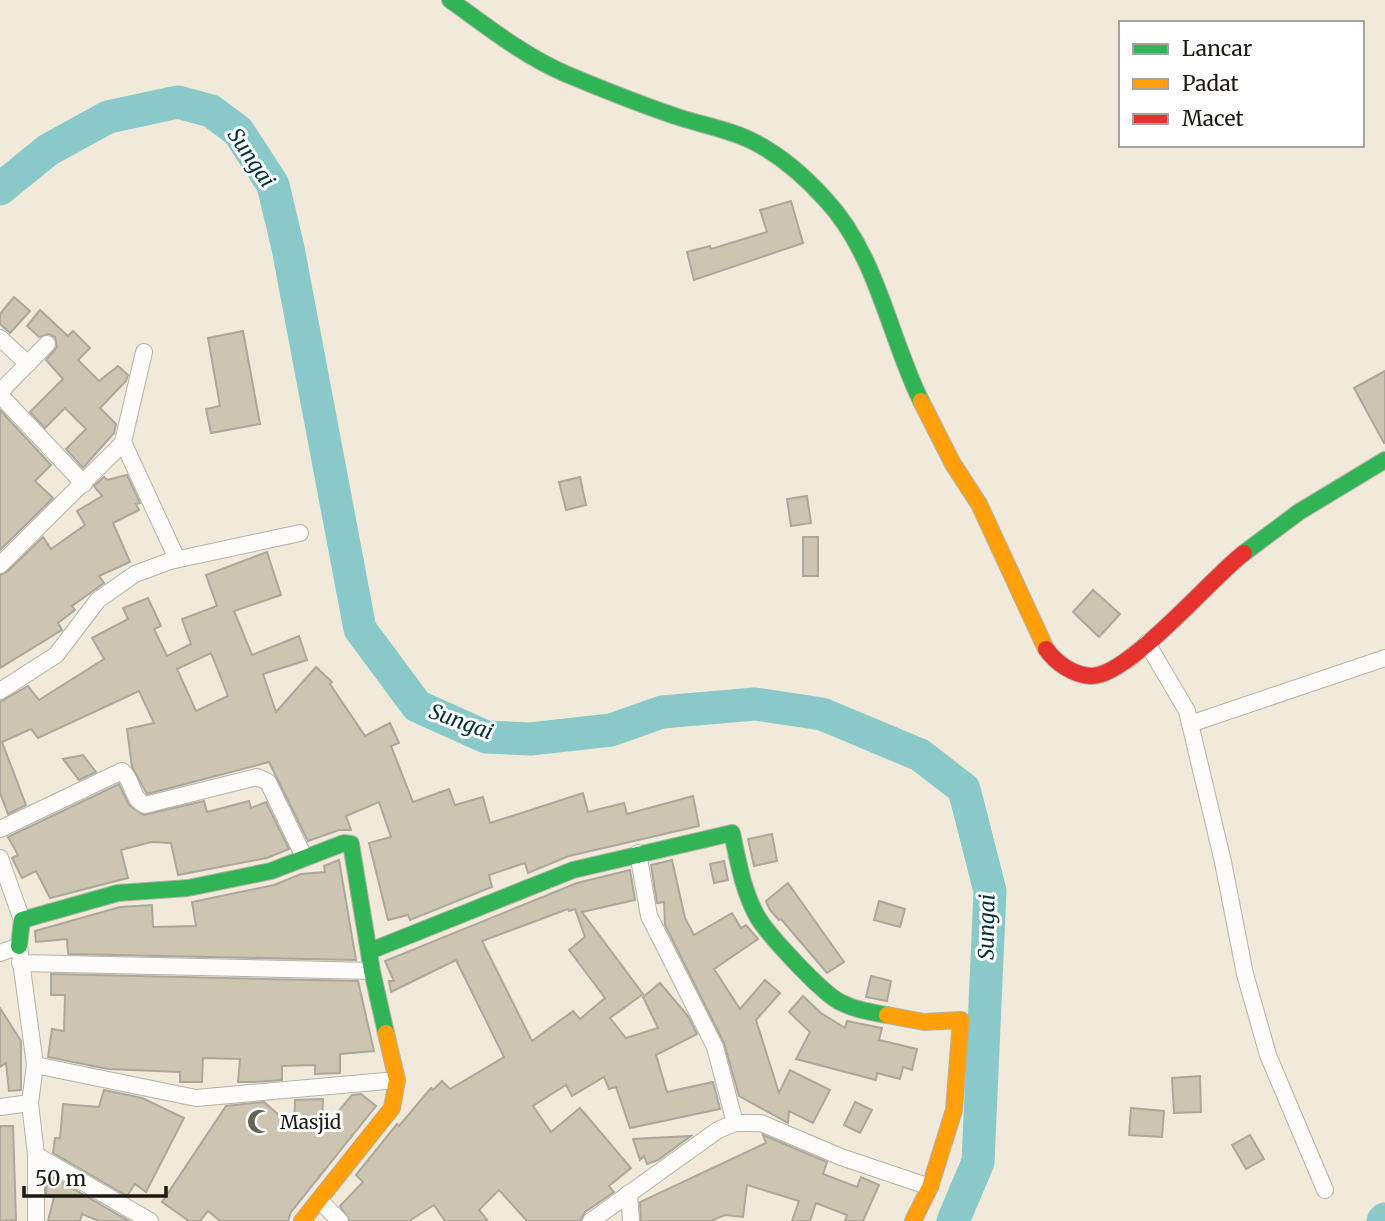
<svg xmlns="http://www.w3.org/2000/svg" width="1385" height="1221" font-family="Merriweather,serif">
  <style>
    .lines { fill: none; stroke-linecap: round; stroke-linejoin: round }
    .river { stroke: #8ac9ca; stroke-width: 33 }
    .building { fill: #cdc4b1; stroke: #aca79c; stroke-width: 2; fill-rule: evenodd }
    .street-casing { stroke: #b6b1a6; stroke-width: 18 }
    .fast-casing { stroke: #b6b1a6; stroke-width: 18 }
    .slow-casing { stroke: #b6b1a6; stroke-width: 18 }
    .jam-casing { stroke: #b6b1a6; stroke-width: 18 }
    .street { stroke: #fdfcfa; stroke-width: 16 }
    .fast { stroke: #30b455; stroke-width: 16 }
    .slow { stroke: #ff9f0a; stroke-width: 16 }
    .jam { stroke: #e5322d; stroke-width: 16 }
    .labels { text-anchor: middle; stroke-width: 6; stroke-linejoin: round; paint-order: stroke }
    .poi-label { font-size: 19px; fill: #1d190f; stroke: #fff; text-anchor: start }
    .water-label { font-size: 21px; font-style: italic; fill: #033236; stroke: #fff }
  </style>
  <rect width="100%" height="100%" fill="#f1eadb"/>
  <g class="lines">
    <g class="river">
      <path d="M 0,189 L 48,150 L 108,117 L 178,102 L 211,111 L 238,131 L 273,185 L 288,248 L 360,629 L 417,706 L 486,737 L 530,739 L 611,730 L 662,712 L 755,704 L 822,714 L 920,755 L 964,789 L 990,891 L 978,1162 L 953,1221"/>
      <path d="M 1383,1221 L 1385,1219"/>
    </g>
  </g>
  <g class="building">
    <path d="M 791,201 L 803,243 L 694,280 L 687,252 L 710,246 L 711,249 L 767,232 L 760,210 Z"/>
    <path d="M 14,297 L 30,311 L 10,333 L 0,324 L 0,314 Z"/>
    <path d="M 40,310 L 68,336 L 73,331 L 90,348 L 78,360 L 99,381 L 118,366 L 128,375 L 126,381 L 100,408 L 116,424 L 114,433 L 83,468 L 66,449 L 86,429 L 65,408 L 45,428 L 30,412 L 63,379 L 46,360 L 57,347 L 55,337 L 49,334 L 39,337 L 27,326 Z"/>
    <path d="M 243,331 L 260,424 L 211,433 L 206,409 L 220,406 L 208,338 Z"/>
    <path d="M 1385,371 L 1385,443 L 1384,443 L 1354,388 Z"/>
    <path d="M 0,410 L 51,465 L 35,481 L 53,498 L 0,550 Z"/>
    <path d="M 127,475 L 140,503 L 136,504 L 139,510 L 113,523 L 130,562 L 99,576 L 104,583 L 72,606 L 75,610 L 58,623 L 62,630 L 0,668 L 0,575 L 7,572 L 43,537 L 51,549 L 85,525 L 77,511 L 102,496 L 94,486 L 104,477 L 107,480 Z"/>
    <path d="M 580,477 L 586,505 L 566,510 L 559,482 Z"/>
    <path d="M 807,496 L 811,523 L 791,526 L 787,499 Z"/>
    <rect x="803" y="537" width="15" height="39"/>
    <path d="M 267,552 L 281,595 L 234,611 L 252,655 L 299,636 L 307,660 L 263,674 L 276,712 L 316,667 L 332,682 L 330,684 L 365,736 L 390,723 L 399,743 L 391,746 L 413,802 L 449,789 L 455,805 L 483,797 L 490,823 L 583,793 L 588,812 L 624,803 L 627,814 L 693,796 L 699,826 L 569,856 L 528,873 L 525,863 L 489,875 L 492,887 L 410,920 L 408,915 L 388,920 L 369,843 L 391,837 L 379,802 L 346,816 L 351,830 L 339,830 L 308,841 L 269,762 L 147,794 L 132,767 L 127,729 L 154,723 L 139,691 L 38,738 L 31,729 L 2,742 L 26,805 L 8,814 L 0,793 L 0,702 L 28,686 L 39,700 L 104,659 L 92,638 L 128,619 L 123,608 L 148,598 L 161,626 L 154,629 L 167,656 L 191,644 L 182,619 L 217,606 L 206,575 ZM 211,653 L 228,696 L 196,711 L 177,669 Z"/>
    <path d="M 1093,590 L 1120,614 L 1099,637 L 1073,612 Z"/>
    <path d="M 83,755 L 96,772 L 79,780 L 63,759 Z"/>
    <path d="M 119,784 L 129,805 L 144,815 L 204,801 L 207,812 L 249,801 L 251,808 L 266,802 L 289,849 L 267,858 L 178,875 L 171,843 L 151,842 L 121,850 L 128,878 L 50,898 L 36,871 L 22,878 L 12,858 L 18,855 L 8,837 Z"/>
    <path d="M 772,834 L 777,861 L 754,866 L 748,839 Z"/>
    <path d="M 339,860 L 356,960 L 68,954 L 67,939 L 36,942 L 35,931 L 120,907 L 152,905 L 153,927 L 196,926 L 192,902 L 274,885 L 301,874 L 325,872 L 324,866 Z"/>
    <path d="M 672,860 L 685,918 L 694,935 L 732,913 L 741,928 L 746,925 L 758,939 L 714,969 L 740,1009 L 765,980 L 780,993 L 756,1020 L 779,1093 L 790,1070 L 830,1090 L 813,1123 L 789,1111 L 788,1123 L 739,1096 L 724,1043 L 665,925 L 664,902 L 657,903 L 651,865 Z"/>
    <path d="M 724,861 L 728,880 L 714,883 L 710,864 Z"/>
    <path d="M 630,870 L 635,900 L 582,912 L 643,994 L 610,1018 L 626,1038 L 658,1028 L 643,997 L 660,983 L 688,1016 L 697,1034 L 656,1055 L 667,1092 L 713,1082 L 720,1109 L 630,1128 L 616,1087 L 609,1089 L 604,1077 L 572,1096 L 566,1085 L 533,1106 L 551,1132 L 580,1108 L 631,1168 L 609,1186 L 614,1192 L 585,1212 L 580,1221 L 527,1221 L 499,1190 L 479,1210 L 488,1221 L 445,1221 L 434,1205 L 409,1221 L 350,1221 L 340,1206 L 363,1182 L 356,1175 L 397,1124 L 399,1126 L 431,1088 L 433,1090 L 442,1081 L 450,1089 L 504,1057 L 456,960 L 391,992 L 389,981 L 394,981 L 385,961 L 577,883 ZM 568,909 L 569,911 L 575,909 L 585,937 L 569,950 L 605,998 L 580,1019 L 573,1011 L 532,1041 L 482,941 Z"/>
    <path d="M 788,883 L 844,962 L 827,973 L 781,919 L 779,920 L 770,910 L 766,901 Z"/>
    <path d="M 879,901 L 905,909 L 900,927 L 874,920 Z"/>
    <path d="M 51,974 L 358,981 L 374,1051 L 340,1054 L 340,1073 L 315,1074 L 315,1065 L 282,1066 L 282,1080 L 255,1082 L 238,1082 L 240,1059 L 203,1058 L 202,1082 L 180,1082 L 180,1072 L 108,1069 L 48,1057 L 52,1029 L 64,1031 L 65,995 L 51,995 Z"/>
    <path d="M 871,976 L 891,981 L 887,1001 L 866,997 Z"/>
    <path d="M 803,996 L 821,1013 L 845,1028 L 847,1021 L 882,1028 L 879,1040 L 917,1049 L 912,1070 L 903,1067 L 900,1079 L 877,1073 L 876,1080 L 796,1059 L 810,1032 L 789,1012 Z"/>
    <path d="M 0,1008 L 21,1041 L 21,1090 L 9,1091 L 6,1063 L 0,1067 Z"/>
    <path d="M 1200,1076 L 1201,1112 L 1174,1113 L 1172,1078 Z"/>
    <path d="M 104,1090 L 142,1098 L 184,1118 L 146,1192 L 135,1184 L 127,1196 L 53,1153 L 55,1138 L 60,1138 L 63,1104 L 99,1107 Z"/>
    <path d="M 361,1094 L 376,1106 L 291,1212 L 288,1221 L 220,1221 L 208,1211 L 200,1221 L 189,1221 L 162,1202 L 226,1106 L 264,1102 L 294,1128 L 295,1100 L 323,1099 L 322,1131 L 352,1095 Z"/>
    <path d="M 855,1102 L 872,1110 L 860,1133 L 844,1125 Z"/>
    <path d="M 1131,1108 L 1164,1111 L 1162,1137 L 1129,1135 Z"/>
    <path d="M 0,1126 L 13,1126 L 16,1220 L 0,1221 Z"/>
    <path d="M 763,1135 L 827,1162 L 823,1174 L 857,1187 L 861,1177 L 879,1185 L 863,1221 L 845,1221 L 847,1215 L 816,1203 L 810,1221 L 792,1221 L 799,1201 L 747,1185 L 743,1217 L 725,1215 L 711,1221 L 641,1221 L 640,1202 L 766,1143 Z"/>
    <path d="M 1250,1135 L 1264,1159 L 1246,1169 L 1232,1145 Z"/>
    <path d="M 691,1136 L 658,1160 L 647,1164 L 644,1156 L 640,1160 L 633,1139 Z"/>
    <path d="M 46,1173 L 129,1221 L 99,1221 L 82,1214 L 80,1221 L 48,1221 L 54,1197 L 46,1196 Z"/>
  </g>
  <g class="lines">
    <defs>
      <g id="street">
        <path d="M 0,338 L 28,364"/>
        <path d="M 0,392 L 47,344"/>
        <path d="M 0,395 L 84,484"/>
        <path d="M 123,442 L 177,559"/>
        <path d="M 0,565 L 118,448 L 123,442 L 144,352"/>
        <path d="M 1147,643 L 1187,711 L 1223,862 L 1245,974 L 1268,1055 L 1325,1190"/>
        <path d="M 0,691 L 56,655 L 98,600 L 135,574 L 170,561 L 300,533"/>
        <path d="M 1190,724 L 1385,658"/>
        <path d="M 0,829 L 122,771 C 134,781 131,799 145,805 L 257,777 L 268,782 L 304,857"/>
        <path d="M 638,853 L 649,916 L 715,1047 L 735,1123"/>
        <path d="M 0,858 L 22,920"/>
        <path d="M 0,953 L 19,946 L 35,1065 L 30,1103 L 36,1155 L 36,1221"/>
        <path d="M 20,963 L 372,971"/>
        <path d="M 35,1065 L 196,1098 L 397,1080"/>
        <path d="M 0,1107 L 30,1103"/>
        <path d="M 36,1155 L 150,1221"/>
        <path d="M 629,1193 L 631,1221"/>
        <path d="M 319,1200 L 340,1221"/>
        <path d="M 591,1221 L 718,1130 L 735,1123 L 761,1123 L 841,1157 L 930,1187"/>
      </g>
      <g id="fast">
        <path d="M 450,0 C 488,27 524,56 566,74 C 602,89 639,104 675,116 C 701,125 733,130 756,143 C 781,156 807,179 826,200 C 877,255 889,336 921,401"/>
        <path d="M 1244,553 L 1299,512 L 1385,460"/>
        <path d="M 19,946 L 22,920 L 118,893 L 188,888 L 271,871 L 344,843 L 351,844 L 372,971 L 386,1033"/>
        <path d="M 370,951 L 573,870 L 732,833 C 738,861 743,891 757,916 C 767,934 822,993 840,1002 C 855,1010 871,1012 887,1015"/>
      </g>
      <g id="slow">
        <path d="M 921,401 L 953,464 L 979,504 L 1046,649"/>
        <path d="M 887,1015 L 924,1022 L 961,1020 L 954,1110 L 930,1187 L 913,1221"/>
        <path d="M 302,1221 L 392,1108 L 397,1080 L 386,1033"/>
      </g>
      <path id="jam" d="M 1046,649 C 1056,663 1073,675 1091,676 C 1128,677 1211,578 1244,553"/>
    </defs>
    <use href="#street" class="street-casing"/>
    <use href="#fast" class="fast-casing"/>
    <use href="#slow" class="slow-casing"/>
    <use href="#jam" class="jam-casing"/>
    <use href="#street" class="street"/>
    <use href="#fast" class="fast"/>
    <use href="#slow" class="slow"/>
    <use href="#jam" class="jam"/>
  </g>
  <defs>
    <symbol id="mosque-bare" viewBox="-9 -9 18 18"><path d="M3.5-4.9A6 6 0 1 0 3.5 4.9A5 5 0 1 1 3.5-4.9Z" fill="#676256" stroke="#fff" stroke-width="2.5" paint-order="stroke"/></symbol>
  </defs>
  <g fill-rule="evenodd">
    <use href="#mosque-bare" x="242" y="1104" width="35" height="35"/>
  </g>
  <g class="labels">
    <g class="poi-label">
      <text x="280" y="1129">Masjid</text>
    </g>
    <g class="water-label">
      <text transform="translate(251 158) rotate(56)" y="7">Sungai</text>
      <text transform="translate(461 722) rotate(20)" y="7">Sungai</text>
      <text transform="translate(987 927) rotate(-89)" y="7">Sungai</text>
    </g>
  </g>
  <rect x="1119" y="21" width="245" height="126" fill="#ffffff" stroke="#a5a39f" stroke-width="2"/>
  <rect x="1133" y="44" width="35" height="10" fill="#30b455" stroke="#a5a39f" stroke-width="2"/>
  <text x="1182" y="56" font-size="21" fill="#1d190f">Lancar</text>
  <rect x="1133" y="79" width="35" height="10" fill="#ff9f0a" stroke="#a5a39f" stroke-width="2"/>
  <text x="1182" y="91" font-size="21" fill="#1d190f">Padat</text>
  <rect x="1133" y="114" width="35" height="10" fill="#e5322d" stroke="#a5a39f" stroke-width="2"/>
  <text x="1182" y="126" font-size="21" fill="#1d190f">Macet</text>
  <path d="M24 1186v10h142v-10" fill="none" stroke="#1d190f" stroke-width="3.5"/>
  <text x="35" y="1186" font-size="21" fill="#1d190f" stroke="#ffffff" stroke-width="5" paint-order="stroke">50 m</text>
</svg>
